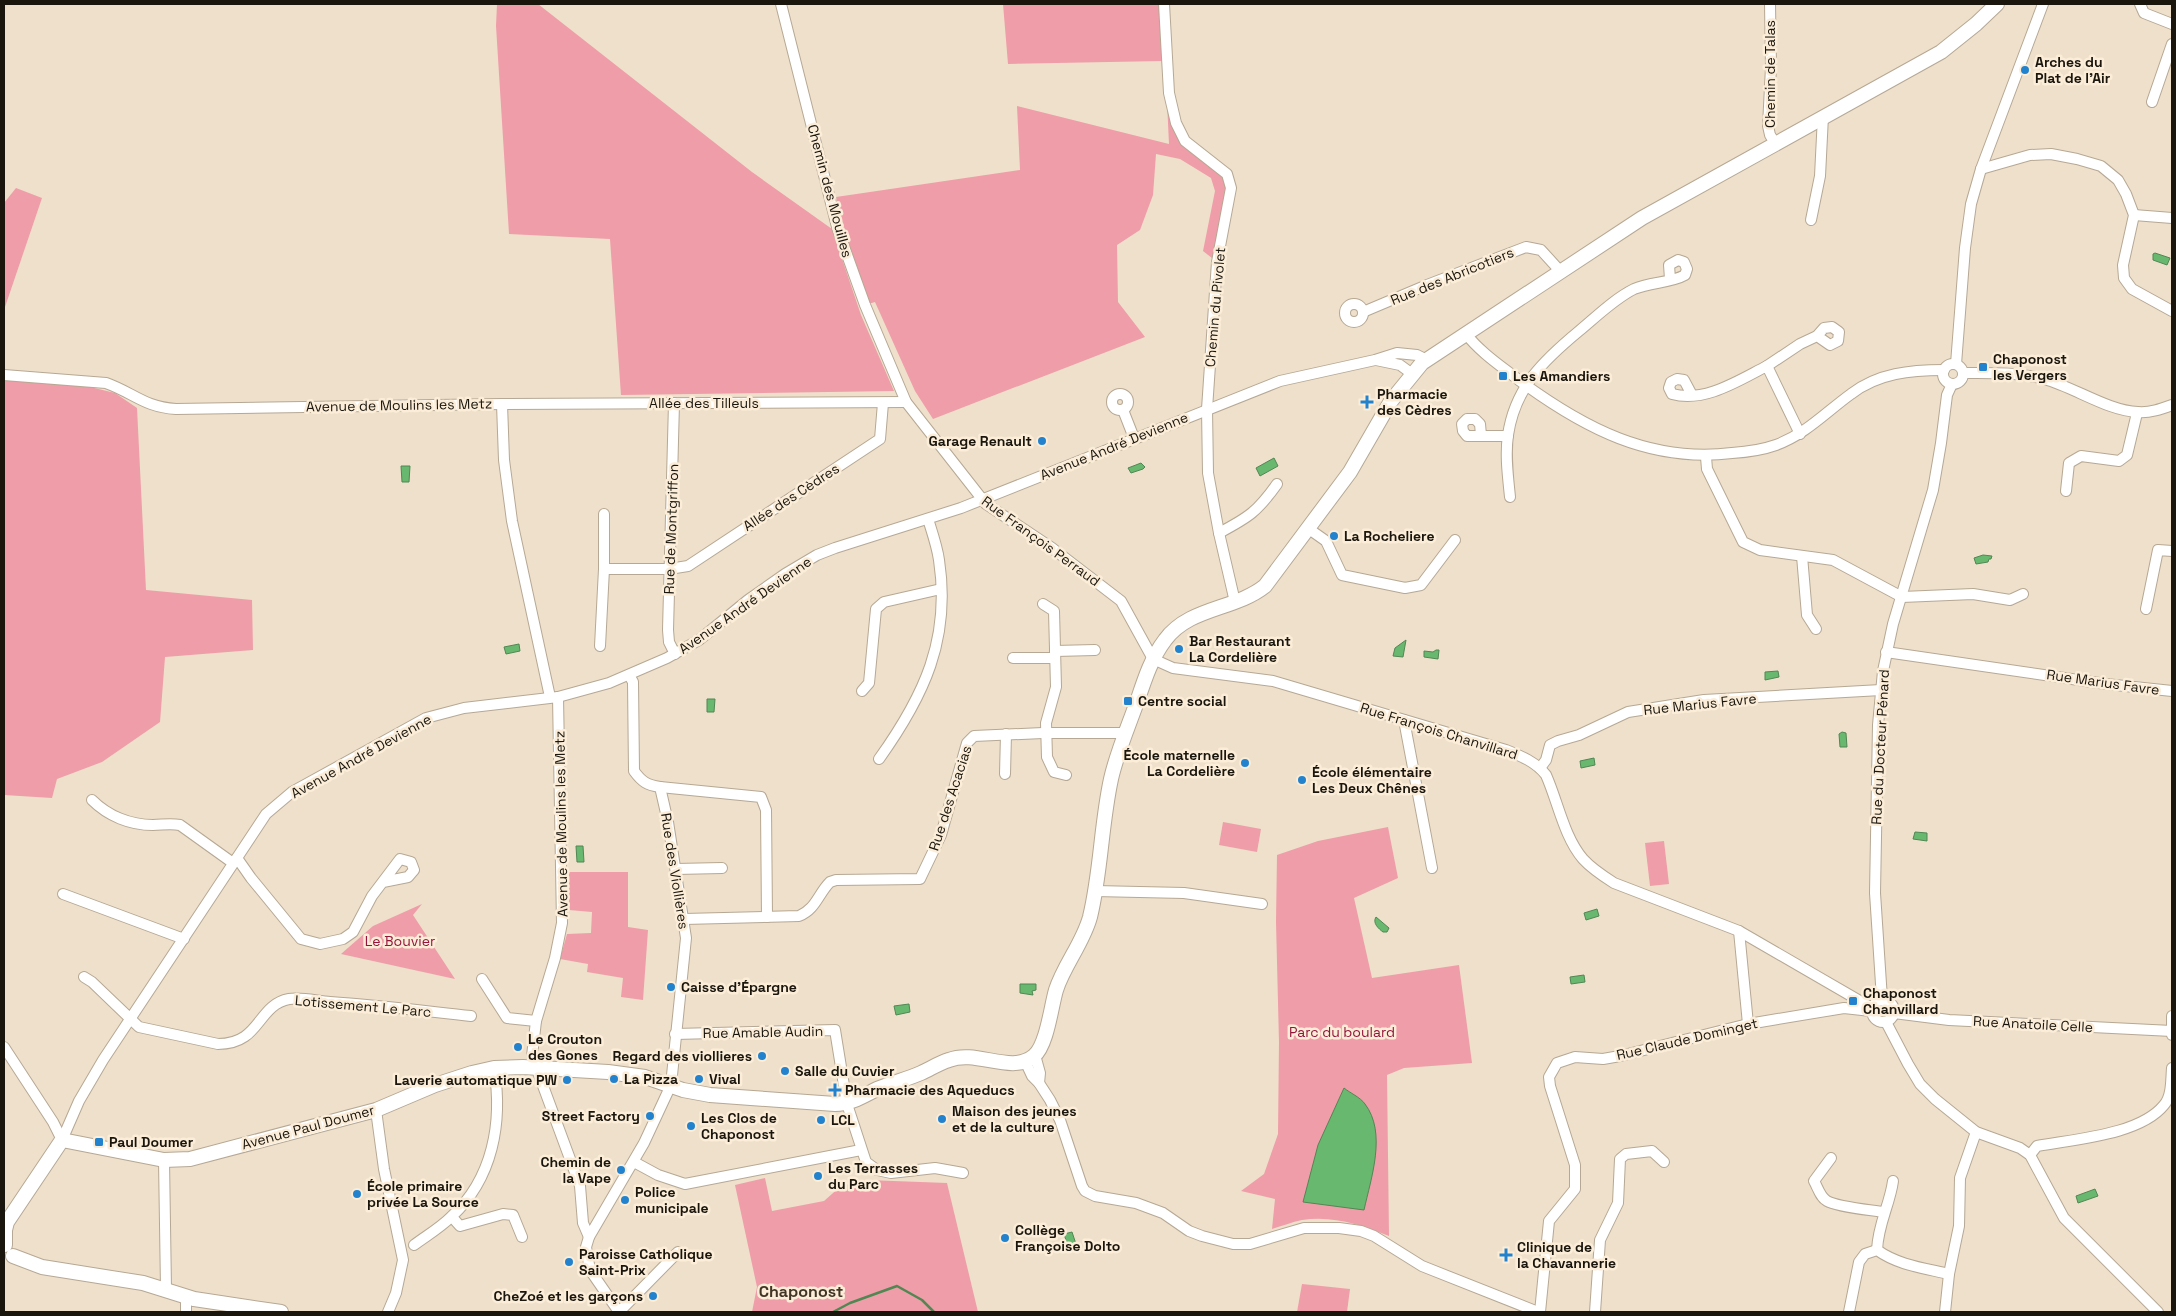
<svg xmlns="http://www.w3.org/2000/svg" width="2176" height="1316" font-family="'Space Grotesk',sans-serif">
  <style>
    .green { fill: #ef9da8 }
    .water { fill: #68b870; stroke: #518753 }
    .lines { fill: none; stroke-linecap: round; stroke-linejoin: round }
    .stream { stroke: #518753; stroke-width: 2.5 }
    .minor-casing { stroke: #b6a894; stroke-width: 12 }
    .major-casing { stroke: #b6a894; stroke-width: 16 }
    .minor { stroke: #fff; stroke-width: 10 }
    .major { stroke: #fff; stroke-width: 14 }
    .poi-dot { fill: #2382ce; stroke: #fbedd8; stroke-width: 2 }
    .labels { text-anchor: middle; stroke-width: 5; stroke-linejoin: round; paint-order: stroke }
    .poi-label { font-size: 14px; font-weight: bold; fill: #1a160e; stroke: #fbedd8; text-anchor: start }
    .street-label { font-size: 14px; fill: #1a160e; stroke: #fbedd8 }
    .park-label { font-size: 14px; fill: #93153c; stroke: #fbedd8 }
    .quarter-label { font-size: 16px; font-weight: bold; fill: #413625; stroke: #fbedd8 }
  </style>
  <rect width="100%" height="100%" fill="#eee0cb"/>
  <g class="green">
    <path d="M 497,4 L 538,4 L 752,172 L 832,229 L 861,315 L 894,391 L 621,395 L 610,239 L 509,234 L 496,26 Z"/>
    <path d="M 1003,4 L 1160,4 L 1162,61 L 1008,64 Z"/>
    <path d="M 1167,102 L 1185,141 L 1227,174 L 1231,188 L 1217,262 L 1203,251 L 1215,191 L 1211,178 L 1180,159 L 1156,154 L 1153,195 L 1140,230 L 1117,245 L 1118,302 L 1145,337 L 933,419 L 915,391 L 875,302 L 865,305 L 836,197 L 1020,170 L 1017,106 L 1169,144 Z"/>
    <path d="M 16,188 L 42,198 L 4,310 L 4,203 Z"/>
    <path d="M 4,380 L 82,385 L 115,393 L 137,408 L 146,590 L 252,600 L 253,650 L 165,657 L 160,722 L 102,762 L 57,779 L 52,798 L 4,795 Z"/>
    <path d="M 1223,822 L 1261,829 L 1257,852 L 1219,845 Z"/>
    <path d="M 1388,827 L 1398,878 L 1354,898 L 1372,978 L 1459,965 L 1472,1063 L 1404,1068 L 1387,1075 L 1389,1236 C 1362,1225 1332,1215 1302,1220 C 1292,1222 1282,1226 1272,1229 L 1275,1199 L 1241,1191 L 1264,1174 L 1278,1134 L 1279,1042 L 1276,922 L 1277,855 L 1318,841 Z"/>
    <path d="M 1664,841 L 1669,884 L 1650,886 L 1645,843 Z"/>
    <path d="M 569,872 L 628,872 L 628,927 L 648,930 L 643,1000 L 621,997 L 623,978 L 587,972 L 588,964 L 560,959 L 567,934 L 591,933 L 592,912 L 569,910 Z"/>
    <path d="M 422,904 L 413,915 L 455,979 L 341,954 L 373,926 Z"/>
    <path d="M 765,1178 L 772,1211 L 824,1201 L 841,1186 L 867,1180 L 947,1183 L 978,1312 L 752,1312 L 757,1287 L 735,1185 Z"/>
    <path d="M 1302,1284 L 1350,1289 L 1347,1312 L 1297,1312 Z"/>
  </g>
  <g class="water">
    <path d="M 2155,253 L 2170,258 L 2167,265 L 2153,260 L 2153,254 Z"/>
    <path d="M 1274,458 L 1278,466 L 1260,476 L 1256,468 Z"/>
    <path d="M 1141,463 L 1145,467 L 1143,469 L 1131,473 L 1128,468 Z"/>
    <path d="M 401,466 L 410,466 L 409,482 L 402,482 Z"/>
    <path d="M 1983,555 L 1992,556 L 1991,559 L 1989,559 L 1988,562 L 1976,564 L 1974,558 Z"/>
    <path d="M 1406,640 L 1403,657 L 1393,656 L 1395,648 Z"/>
    <path d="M 519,644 L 520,651 L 506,654 L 504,647 Z"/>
    <path d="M 1436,650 L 1439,650 L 1438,659 L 1424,657 L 1424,651 L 1433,652 Z"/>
    <path d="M 1778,671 L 1779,677 L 1765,680 L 1765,672 Z"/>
    <path d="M 707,699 L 715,699 L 714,712 L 707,712 Z"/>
    <path d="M 1842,732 L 1846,733 L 1847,747 L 1840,747 L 1839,734 Z"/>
    <path d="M 1594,758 L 1595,765 L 1581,768 L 1580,761 Z"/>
    <path d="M 1915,832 L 1927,833 L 1927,841 L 1913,839 Z"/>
    <path d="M 576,846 L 583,846 L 584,862 L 577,862 Z"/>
    <path d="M 1597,909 L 1599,916 L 1586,920 L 1584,913 Z"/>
    <path d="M 1376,917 L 1389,928 L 1387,932 L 1383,932 C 1379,929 1372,923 1376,917 Z"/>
    <path d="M 1584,975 L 1585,982 L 1571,984 L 1570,977 Z"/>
    <path d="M 1020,984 L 1036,984 L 1036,990 L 1032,991 L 1033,995 L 1020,993 Z"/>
    <path d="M 909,1004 L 910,1012 L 896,1015 L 894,1006 Z"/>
    <path d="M 1344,1088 C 1350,1093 1360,1097 1365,1104 C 1387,1133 1371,1178 1364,1210 L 1303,1202 L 1318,1145 Z"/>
    <path d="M 2095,1189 L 2098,1196 L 2078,1203 L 2076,1196 Z"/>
    <path d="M 1072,1232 L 1077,1247 L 1069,1250 L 1064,1234 Z"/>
  </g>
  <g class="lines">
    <path class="stream" d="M 833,1312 L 850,1303 L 897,1286 L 922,1300 L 934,1312"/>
    <defs>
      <g id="minor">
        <path d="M 781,4 L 837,227 L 865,305 L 906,402 L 986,504 L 1052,548 L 1121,601 L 1153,659 L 1173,668 L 1273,681 L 1506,750 C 1521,756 1536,762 1546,775 C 1558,802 1564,837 1583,859 C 1592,869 1603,876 1614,883 L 1739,931 L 1872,1008"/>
        <path d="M 1164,4 L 1169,93 L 1176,123 L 1185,141 L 1227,174 L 1231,188 L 1217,262 L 1207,409 L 1208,473 L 1219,533 L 1235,602"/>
        <path d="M 1770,4 L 1771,67 L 1768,126 L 1770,135 L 1775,143"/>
        <path d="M 2140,4 L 2144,13 L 2172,24"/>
        <path d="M 2152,102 L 2172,44"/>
        <path d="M 1981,169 L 2030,155 L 2051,154 L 2077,159 L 2101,166 L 2118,180 L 2126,194 L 2134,215 L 2123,265 L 2124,278 L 2132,289 L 2172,311"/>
        <path d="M 2134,215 L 2172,218"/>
        <path d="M 1811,220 L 1820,176 L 1823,116"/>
        <circle cx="1354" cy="313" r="9"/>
        <path d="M 1363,312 L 1427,285 L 1526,247 L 1541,250 L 1561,272"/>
        <path d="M 1466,334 C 1481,353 1501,366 1520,381 C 1584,428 1650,463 1732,453 C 1747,452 1762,450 1776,445 C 1806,434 1826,412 1851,394 C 1878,373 1911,370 1944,370"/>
        <path d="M 1376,360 L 1400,365 L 1411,373"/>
        <path d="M 1956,364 L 1965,248 L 1971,204 L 1981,169 L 2043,4"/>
        <circle cx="1953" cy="374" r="10"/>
        <path d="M 1767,366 L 1800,344 L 1817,336 L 1824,328 L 1832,327 L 1839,332 L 1838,341 L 1830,345 L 1817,336"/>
        <path d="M 1963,373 C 1989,373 2018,372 2044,379 C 2074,387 2108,411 2138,412 C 2150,413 2161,409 2172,405"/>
        <path d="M 4,375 L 106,383 C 134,393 144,407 176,409 L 502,404 L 906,402"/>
        <circle cx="1120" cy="402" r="8"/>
        <path d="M 1692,395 L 1684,380 L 1677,379 L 1671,382 L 1669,388 L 1672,394 C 1705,403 1739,380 1767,366 L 1800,434"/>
        <path d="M 674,403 L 668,630 L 669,642 L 675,654"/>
        <path d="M 502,404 L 504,460 L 512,521 L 550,697"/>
        <path d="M 1123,410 L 1134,438"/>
        <path d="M 1481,435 L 1480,424 L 1475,419 L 1467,419 L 1462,424 L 1463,431 L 1467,436 L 1508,436"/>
        <path d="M 1706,457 L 1707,469 L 1743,542 L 1760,550 L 1833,560 L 1902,597 L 1973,594 L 2010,600 L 2023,594"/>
        <path d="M 2066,491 L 2069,463 L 2081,456 L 2119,461 L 2127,455 L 2137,413"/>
        <path d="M 1510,497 C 1508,477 1505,455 1508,435 C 1515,387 1544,360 1579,331 C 1596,317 1614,299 1634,289 C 1650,282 1671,283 1685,275 L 1687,269 L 1684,262 L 1678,260 L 1669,265 L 1670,279"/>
        <path d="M 1309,529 L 1326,541 L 1342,575 L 1405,588 L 1421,585 L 1455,540"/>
        <path d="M 1219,533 C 1249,517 1257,512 1277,484"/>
        <path d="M 1802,556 L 1807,615 L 1816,629"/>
        <path d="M 604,569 L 669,569 L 688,566 L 880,439 L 883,403"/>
        <path d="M 1043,604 L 1054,611 L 1056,687 L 1046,723 L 1047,757 L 1054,772 L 1066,775"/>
        <path d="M 2146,609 L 2158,550 L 2172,551"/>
        <path d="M 600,646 L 604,569 L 604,514"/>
        <path d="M 1055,651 L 1095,650"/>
        <path d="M 1886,652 L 2106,684 L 2172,691"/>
        <path d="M 1013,658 L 1055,658"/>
        <path d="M 862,691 L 869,683 L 876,609 L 884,602 L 941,589"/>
        <path d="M 558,697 L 562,923 L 555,958 L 536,1021 L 532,1056 L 580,1186 L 583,1223 L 589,1237"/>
        <path d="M 1404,720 L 1432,868"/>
        <path d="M 879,759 C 924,696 951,639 939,560 C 937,546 932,532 928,519"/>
        <path d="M 1540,768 L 1546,760 L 1550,745 L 1558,741 L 1579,735 L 1628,712 L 1704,700 L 1881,690"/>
        <path d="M 1005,774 L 1006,734"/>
        <path d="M 660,787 L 761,797 L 766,810 L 767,917"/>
        <path d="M 92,800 C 108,816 130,825 153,825 C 162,825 170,823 180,825 L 233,863"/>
        <path d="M 237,858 L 251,878 L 301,939 L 320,944 L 343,939 L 353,932 L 372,896 L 400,859 L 411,862 L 414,870 L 408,877 L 383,882"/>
        <path d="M 676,869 L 722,868"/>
        <path d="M 1095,891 L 1184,893 L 1262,904"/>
        <path d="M 63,894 L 184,939"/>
        <path d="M 684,919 L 799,916 C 816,909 818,894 830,882 L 836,880 L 920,879 L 941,835 L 967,743 L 974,736 L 1043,733 L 1126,733"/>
        <path d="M 1739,931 L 1748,1024"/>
        <path d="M 84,977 L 92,982 L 139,1027 L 218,1044 C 261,1044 257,1005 289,999 C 301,997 317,1001 330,1002 C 377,1005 424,1011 471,1016"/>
        <path d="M 482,979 L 507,1018 L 536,1021"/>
        <path d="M 1882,999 L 1875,893 L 1878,725 L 1883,671 L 1893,624 L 1933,490 L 1941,443 L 1947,395 L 1952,384"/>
        <circle cx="1883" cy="1011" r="11"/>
        <path d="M 1894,1013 L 1949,1020 L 2172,1031"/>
        <path d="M 2172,1016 L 2172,1035"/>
        <path d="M 1886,1022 L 1908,1064 L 1920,1084 L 1935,1099 L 1976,1132 L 2020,1148 L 2030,1155 L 2064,1218 L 2158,1312"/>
        <path d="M 675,1034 L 835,1030 L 847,1104 L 866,1162 L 877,1170 L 891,1173 L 935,1168 L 963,1173"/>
        <path d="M 4,1047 L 53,1122 L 62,1140"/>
        <path d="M 1035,1055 L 1040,1073 L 1039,1083"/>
        <path d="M 1025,1061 L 1032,1076 L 1039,1083 L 1050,1100 L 1060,1120 L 1082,1186 L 1085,1191 L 1095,1196 L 1136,1203 L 1163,1213 L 1189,1231 L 1202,1236 L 1233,1244 L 1250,1244 L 1304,1228 L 1339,1228 L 1361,1231 L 1374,1236 L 1422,1266 L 1538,1312"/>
        <path d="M 376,1110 L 384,1169 L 403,1260 L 396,1293 L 388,1312"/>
        <path d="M 62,1140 L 79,1101 L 103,1060 L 266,814 L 292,792 L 426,718 L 464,708 L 558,697 L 609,683 L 667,658 L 699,640 L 748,600 L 785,574 L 817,555 L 835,548 L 961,508 L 1280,381 L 1375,360 L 1397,353 L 1417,355 L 1427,360"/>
        <path d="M 2030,1155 L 2037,1146 C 2074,1139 2140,1135 2164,1105 C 2172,1096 2171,1080 2172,1068"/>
        <path d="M 1831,1158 L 1814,1181 C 1818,1188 1820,1197 1827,1201 C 1837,1207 1871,1210 1883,1212"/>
        <path d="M 164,1160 L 166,1289"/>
        <path d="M 634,1162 L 658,1175 L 685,1184 L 861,1150"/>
        <path d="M 452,1217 L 460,1226 L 503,1214 L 513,1215 L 522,1237"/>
        <path d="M 414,1245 C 426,1236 440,1228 451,1217 C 493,1179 503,1122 494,1068"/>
        <path d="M 1877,1250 C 1878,1224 1890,1204 1893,1181"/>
        <path d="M 620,1311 L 678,1252"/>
        <path d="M 186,1312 L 186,1296"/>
        <path d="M 619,1312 L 590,1270 L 586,1247 L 589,1237 L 644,1143 L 671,1085 L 686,938 L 668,822 L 660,787 C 647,785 642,782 634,771 L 633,682 L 629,675"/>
        <path d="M 1540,1312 L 1549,1221 L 1575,1189 L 1575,1165 L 1550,1086 L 1549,1077 L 1557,1063 L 1575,1057 L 1603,1059 L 1620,1056 L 1748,1024 L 1844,1008 L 1871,1011"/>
        <path d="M 1595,1312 L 1600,1240 L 1618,1203 L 1620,1159 L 1626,1154 L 1652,1151 L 1664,1162"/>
        <path d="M 1849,1312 L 1859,1262 L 1865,1254 L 1877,1250 C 1898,1265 1923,1268 1949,1274"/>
        <path d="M 1945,1312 L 1949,1274 L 1959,1226 L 1960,1178 L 1976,1132"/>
      </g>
      <g id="major">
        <path d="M 5,1245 L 5,1230 L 7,1222 L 62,1140 L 164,1160 L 190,1159 L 376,1110 L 435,1085 L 472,1073 L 494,1068 L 523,1067 L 608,1072 L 645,1077 L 683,1090 L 710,1095 L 835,1104 C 851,1104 863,1096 877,1089 C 892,1083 907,1079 921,1073 C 930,1069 939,1063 949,1060 C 977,1049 1011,1075 1034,1056 C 1047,1045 1051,1007 1056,990 C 1064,965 1083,943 1090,917 C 1101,872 1101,825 1111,779 C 1117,752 1129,725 1138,699 C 1145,678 1152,657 1165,640 C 1189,607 1235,610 1265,586 L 1350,472 L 1391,401 L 1422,363 L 1642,218 L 1941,52 L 1976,24 L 1997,4"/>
        <path d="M 13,1256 L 42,1267 L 143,1283 L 194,1299 L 281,1312"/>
      </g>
    </defs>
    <use href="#minor" class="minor-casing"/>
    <use href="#major" class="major-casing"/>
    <use href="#minor" class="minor"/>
    <use href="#major" class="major"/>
  </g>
  <g class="poi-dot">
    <circle cx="2025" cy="70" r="5"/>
    <rect x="1978" y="362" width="10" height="10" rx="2.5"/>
    <rect x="1498" y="371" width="10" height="10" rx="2.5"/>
    <path d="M1364.5 394.5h5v5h5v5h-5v5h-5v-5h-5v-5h5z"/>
    <circle cx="1042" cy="441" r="5"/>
    <circle cx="1334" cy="536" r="5"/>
    <circle cx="1179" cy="649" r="5"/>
    <rect x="1123" y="696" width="10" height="10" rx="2.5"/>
    <circle cx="1245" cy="763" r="5"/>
    <circle cx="1302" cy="780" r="5"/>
    <circle cx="671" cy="987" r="5"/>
    <rect x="1848" y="996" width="10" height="10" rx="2.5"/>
    <circle cx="518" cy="1047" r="5"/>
    <circle cx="762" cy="1056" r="5"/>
    <circle cx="785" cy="1071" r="5"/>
    <circle cx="614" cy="1079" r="5"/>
    <circle cx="699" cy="1079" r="5"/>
    <circle cx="567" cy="1080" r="5"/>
    <path d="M832.5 1082.5h5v5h5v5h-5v5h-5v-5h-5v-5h5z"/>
    <circle cx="650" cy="1116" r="5"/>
    <circle cx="942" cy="1119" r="5"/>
    <circle cx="821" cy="1120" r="5"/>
    <circle cx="691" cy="1126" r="5"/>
    <rect x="94" y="1137" width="10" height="10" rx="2.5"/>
    <circle cx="621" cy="1170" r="5"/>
    <circle cx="818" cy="1176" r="5"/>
    <circle cx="357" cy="1194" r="5"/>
    <circle cx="625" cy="1200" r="5"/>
    <circle cx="1005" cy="1238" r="5"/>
    <path d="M1503.5 1247.5h5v5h5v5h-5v5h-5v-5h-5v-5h5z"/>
    <circle cx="569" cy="1262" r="5"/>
    <circle cx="653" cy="1296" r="5"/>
  </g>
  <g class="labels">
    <g class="poi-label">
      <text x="2035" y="67">Arches du<tspan x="2035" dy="16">Plat de l'Air</tspan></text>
      <text x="1993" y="364">Chaponost<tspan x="1993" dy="16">les Vergers</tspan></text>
      <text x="1513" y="381">Les Amandiers</text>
      <text x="1377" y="399">Pharmacie<tspan x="1377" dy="16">des Cèdres</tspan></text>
      <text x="1032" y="446" text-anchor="end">Garage Renault</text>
      <text x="1344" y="541">La Rocheliere</text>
      <text x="1189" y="646">Bar Restaurant<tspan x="1189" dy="16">La Cordelière</tspan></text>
      <text x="1138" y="706">Centre social</text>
      <text x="1235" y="760" text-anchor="end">École maternelle<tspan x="1235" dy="16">La Cordelière</tspan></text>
      <text x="1312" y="777">École élémentaire<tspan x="1312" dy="16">Les Deux Chênes</tspan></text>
      <text x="681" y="992">Caisse d'Épargne</text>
      <text x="1863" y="998">Chaponost<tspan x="1863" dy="16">Chanvillard</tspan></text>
      <text x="528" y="1044">Le Crouton<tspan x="528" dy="16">des Gones</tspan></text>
      <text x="752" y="1061" text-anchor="end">Regard des viollieres</text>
      <text x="795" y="1076">Salle du Cuvier</text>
      <text x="624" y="1084">La Pizza</text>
      <text x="709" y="1084">Vival</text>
      <text x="557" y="1085" text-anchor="end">Laverie automatique PW</text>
      <text x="845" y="1095">Pharmacie des Aqueducs</text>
      <text x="952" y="1116">Maison des jeunes<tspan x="952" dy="16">et de la culture</tspan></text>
      <text x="640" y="1121" text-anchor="end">Street Factory</text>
      <text x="701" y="1123">Les Clos de<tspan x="701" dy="16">Chaponost</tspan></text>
      <text x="831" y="1125">LCL</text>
      <text x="109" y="1147">Paul Doumer</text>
      <text x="611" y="1167" text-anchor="end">Chemin de<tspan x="611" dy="16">la Vape</tspan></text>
      <text x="828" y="1173">Les Terrasses<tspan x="828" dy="16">du Parc</tspan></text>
      <text x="367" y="1191">École primaire<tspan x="367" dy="16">privée La Source</tspan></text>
      <text x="635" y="1197">Police<tspan x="635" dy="16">municipale</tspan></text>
      <text x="1015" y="1235">Collège<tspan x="1015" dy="16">Françoise Dolto</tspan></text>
      <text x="1517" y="1252">Clinique de<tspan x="1517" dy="16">la Chavannerie</tspan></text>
      <text x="579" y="1259">Paroisse Catholique<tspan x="579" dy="16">Saint-Prix</tspan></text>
      <text x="643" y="1301" text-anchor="end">CheZoé et les garçons</text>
    </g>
    <g class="street-label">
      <text transform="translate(1770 74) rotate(-90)" y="5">Chemin de Talas</text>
      <text transform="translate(830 191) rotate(75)" y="5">Chemin des Mouilles</text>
      <text transform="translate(1452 276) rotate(-22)" y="5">Rue des Abricotiers</text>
      <text transform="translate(1215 307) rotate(-85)" y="5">Chemin du Pivolet</text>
      <text x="704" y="408">Allée des Tilleuls</text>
      <text transform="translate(399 405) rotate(-1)" y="5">Avenue de Moulins les Metz</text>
      <text transform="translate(1114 446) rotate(-22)" y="5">Avenue André Devienne</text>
      <text transform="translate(791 497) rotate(-33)" y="5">Allée des Cèdres</text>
      <text transform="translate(671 529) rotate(-88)" y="5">Rue de Montgriffon</text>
      <text transform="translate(1041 541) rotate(36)" y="5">Rue François Perraud</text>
      <text transform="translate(745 605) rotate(-35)" y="5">Avenue André Devienne</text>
      <text transform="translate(2103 682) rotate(8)" y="5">Rue Marius Favre</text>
      <text transform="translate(1700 704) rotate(-6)" y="5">Rue Marius Favre</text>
      <text transform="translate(1439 731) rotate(17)" y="5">Rue François Chanvillard</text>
      <text transform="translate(1880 747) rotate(-87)" y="5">Rue du Docteur Pénard</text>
      <text transform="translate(361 756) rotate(-29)" y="5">Avenue André Devienne</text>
      <text transform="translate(950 798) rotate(-72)" y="5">Rue des Acacias</text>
      <text transform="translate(561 824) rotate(-91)" y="5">Avenue de Moulins les Metz</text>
      <text transform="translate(675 871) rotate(81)" y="5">Rue des Viollières</text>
      <text transform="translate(363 1006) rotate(5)" y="5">Lotissement Le Parc</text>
      <text transform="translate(2033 1024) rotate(3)" y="5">Rue Anatoile Celle</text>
      <text transform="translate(763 1032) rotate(-1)" y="5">Rue Amable Audin</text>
      <text transform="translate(1687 1039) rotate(-13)" y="5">Rue Claude Dominget</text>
      <text transform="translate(308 1127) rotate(-15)" y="5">Avenue Paul Doumer</text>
    </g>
    <g class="park-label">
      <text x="400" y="946">Le Bouvier</text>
      <text x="1342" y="1037">Parc du boulard</text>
    </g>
    <g class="quarter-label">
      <text x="801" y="1297">Chaponost</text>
    </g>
  </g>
  <rect width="2176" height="1316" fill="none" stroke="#1a160e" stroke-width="10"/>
</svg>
